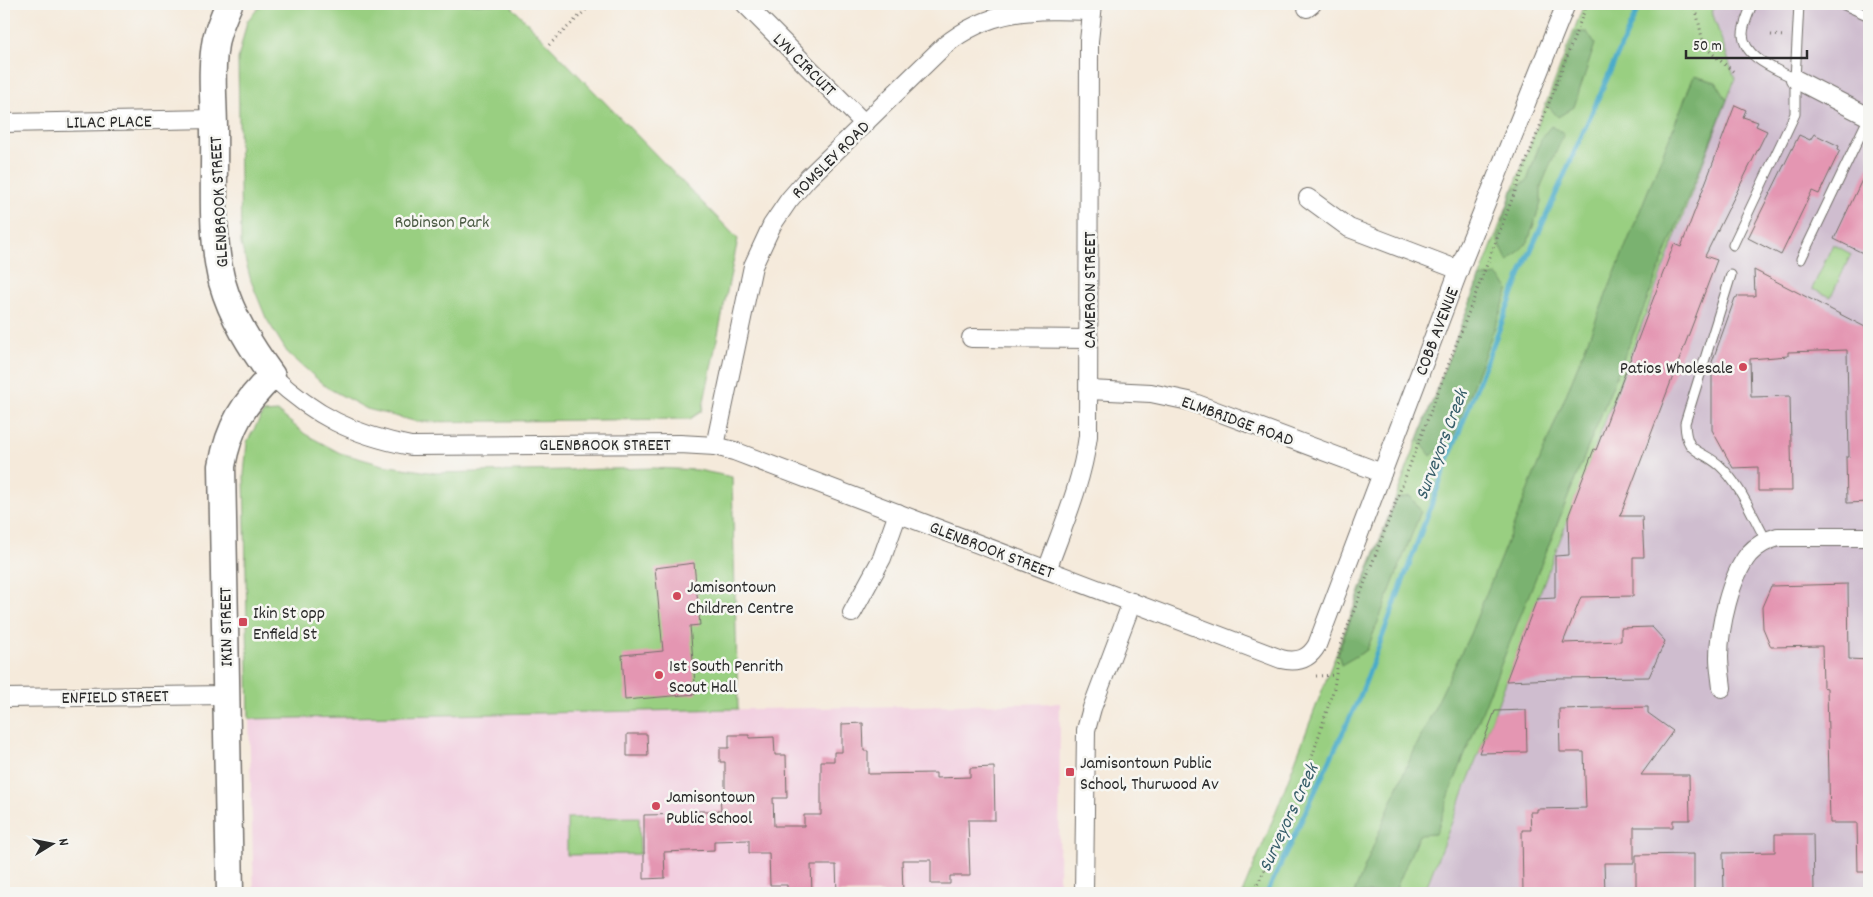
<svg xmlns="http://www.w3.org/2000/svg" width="1873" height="897" font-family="Dekko,sans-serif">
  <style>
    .built { fill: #f2cfe0 }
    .industrial { fill: #cfbdcf }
    .green { fill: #99cf81; stroke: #627d56 }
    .forest { fill: #7ab26f; stroke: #526e4d }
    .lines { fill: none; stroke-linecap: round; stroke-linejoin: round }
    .stream { stroke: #4aabc9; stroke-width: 5 }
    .building { fill: #e496b2 }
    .lane-casing { stroke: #726e69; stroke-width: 11 }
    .street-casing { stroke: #726e69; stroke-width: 20 }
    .secondary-casing { stroke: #726e69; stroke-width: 29 }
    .path { stroke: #726e69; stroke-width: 3; stroke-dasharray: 1 4; stroke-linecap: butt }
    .lane { stroke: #fff; stroke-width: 9 }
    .street { stroke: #fff; stroke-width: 18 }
    .secondary { stroke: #fff; stroke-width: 26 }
    .poi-dot { fill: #d1495b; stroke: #f6f6f2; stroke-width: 2 }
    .labels { text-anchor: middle; stroke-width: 5; stroke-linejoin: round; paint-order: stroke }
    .street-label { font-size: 18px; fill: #2b2b2b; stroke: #f6f6f2 }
    .park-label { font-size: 18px; fill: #4c5c45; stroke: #f6f6f2 }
    .poi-label { font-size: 18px; fill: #2b2b2b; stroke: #f6f6f2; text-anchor: start }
    .water-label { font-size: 19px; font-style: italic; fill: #375e6a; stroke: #f6f6f2 }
  </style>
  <rect width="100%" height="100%" fill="#f6f6f2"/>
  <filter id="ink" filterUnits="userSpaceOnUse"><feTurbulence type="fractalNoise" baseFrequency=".02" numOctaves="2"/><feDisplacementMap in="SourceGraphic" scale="10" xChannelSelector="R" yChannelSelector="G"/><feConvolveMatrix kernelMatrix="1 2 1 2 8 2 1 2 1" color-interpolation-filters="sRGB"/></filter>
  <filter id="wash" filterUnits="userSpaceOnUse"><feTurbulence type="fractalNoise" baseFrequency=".0096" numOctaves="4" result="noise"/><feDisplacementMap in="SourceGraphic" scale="20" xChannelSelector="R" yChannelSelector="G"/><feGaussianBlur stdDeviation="1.12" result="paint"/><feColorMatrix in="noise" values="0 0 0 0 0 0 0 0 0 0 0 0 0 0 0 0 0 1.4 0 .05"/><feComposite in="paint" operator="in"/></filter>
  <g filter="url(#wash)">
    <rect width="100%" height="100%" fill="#f5eadb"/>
    <path class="built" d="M 1060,703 L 1059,893 L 254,893 L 249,719 Z"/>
    <path class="industrial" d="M 1715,4 L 1869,4 L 1869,893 L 1424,893 L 1479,753 L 1735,79 L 1712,12 Z"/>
    <g class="green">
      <path d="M 262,4 L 509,4 L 738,239 L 702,411 L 690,419 L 418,422 L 367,409 L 326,387 L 287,352 L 266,318 L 251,281 L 241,244 L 238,59 L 247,21 Z"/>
      <path d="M 1584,4 L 1715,4 L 1712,12 L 1735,79 L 1479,753 L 1424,893 L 1242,893 L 1268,832 Z"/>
      <path d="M 1833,244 L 1851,254 L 1831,297 L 1812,289 Z"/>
      <path d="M 278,412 L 305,434 L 340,453 L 383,465 L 435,473 L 654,468 L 698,470 L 732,477 L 738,709 L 249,719 L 244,475 L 247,442 L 263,413 Z"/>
      <path d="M 639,817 L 640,854 L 567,855 L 567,818 Z"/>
    </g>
    <g class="forest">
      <path d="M 1576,32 L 1587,32 L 1595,44 L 1574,107 L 1558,117 L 1548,106 Z"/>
      <path d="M 1694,76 L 1716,82 L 1727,100 L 1452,787 L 1436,834 L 1419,835 L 1394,893 L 1354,893 L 1403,774 L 1470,634 Z"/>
      <path d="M 1551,126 L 1564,133 L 1541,186 L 1541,202 L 1528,242 L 1508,262 L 1498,241 L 1512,190 L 1527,181 L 1542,137 Z"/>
      <path d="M 1497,275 L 1509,289 L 1454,435 L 1431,456 L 1418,439 L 1479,278 Z"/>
      <path d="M 1410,496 L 1421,511 L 1367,650 L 1341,665 L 1338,653 L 1396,499 Z"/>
    </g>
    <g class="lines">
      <path class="stream" d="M 1267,893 L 1361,694 L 1445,468 L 1523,268 L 1640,4"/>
    </g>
    <g id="blocks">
      <g class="building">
        <path d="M 1735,105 L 1746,110 L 1743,117 L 1758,122 L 1756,126 L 1767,131 L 1705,256 L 1717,260 L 1620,516 L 1642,516 L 1644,557 L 1633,557 L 1633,596 L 1581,597 L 1563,643 L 1621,641 L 1621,628 L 1652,627 L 1665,641 L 1649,677 L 1557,678 L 1556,679 L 1506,681 L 1537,599 L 1555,598 L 1555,556 L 1569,555 L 1568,517 L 1594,449 L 1596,450 L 1674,244 L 1681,247 Z"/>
        <path d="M 1814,134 L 1839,146 L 1838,149 L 1840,150 L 1819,194 L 1812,191 L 1781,255 L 1748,238 L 1799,135 L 1810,140 Z"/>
        <path d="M 1869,165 L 1869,256 L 1834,239 Z"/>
        <path d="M 1754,270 L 1869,329 L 1869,502 L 1847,503 L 1846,457 L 1849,457 L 1847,350 L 1788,352 L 1788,356 L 1750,359 L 1751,397 L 1790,396 L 1792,491 L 1758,491 L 1758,467 L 1733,468 L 1712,430 L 1712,362 L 1735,298 L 1739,296 L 1755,296 Z"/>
        <path d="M 694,563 L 700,625 L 690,626 L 696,694 L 625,700 L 622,655 L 663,651 L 655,568 Z"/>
        <path d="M 1848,584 L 1849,659 L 1869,660 L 1869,872 L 1858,872 L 1857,823 L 1830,823 L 1827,688 L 1823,687 L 1822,646 L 1771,647 L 1763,628 L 1762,607 L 1771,586 Z"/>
        <path d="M 1648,707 L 1648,713 L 1673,731 L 1641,775 L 1689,775 L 1690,820 L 1673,820 L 1673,827 L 1634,827 L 1634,863 L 1604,863 L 1605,893 L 1523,893 L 1522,830 L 1531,830 L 1530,812 L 1537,812 L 1537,809 L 1586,808 L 1584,752 L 1560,752 L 1559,709 Z"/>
        <path d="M 1526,710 L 1527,752 L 1479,753 L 1495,711 Z"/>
        <path d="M 863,723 L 864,751 L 868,751 L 868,774 L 936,773 L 936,778 L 970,777 L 970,768 L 994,767 L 995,820 L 968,820 L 970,876 L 950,876 L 950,884 L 931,884 L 931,860 L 902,860 L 903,893 L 837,893 L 836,865 L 811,865 L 812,893 L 787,893 L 787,885 L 770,885 L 769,853 L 749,853 L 749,840 L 714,841 L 714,850 L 664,852 L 665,878 L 644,879 L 644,815 L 694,814 L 694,811 L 721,811 L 720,792 L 725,792 L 725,762 L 720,762 L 720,748 L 729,748 L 729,735 L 749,735 L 749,738 L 774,737 L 775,755 L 786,755 L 787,798 L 773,798 L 774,826 L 804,826 L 804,815 L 821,815 L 821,761 L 834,761 L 834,752 L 842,752 L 842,724 Z"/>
        <path d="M 627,734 L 647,734 L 648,756 L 627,756 Z"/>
        <path d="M 1775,834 L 1813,834 L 1814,893 L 1724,893 L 1723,853 L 1775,852 Z"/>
        <path d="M 1694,854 L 1694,893 L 1636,893 L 1636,855 Z"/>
      </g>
    </g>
  </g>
  <g filter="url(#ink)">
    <use href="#blocks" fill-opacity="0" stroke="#726e69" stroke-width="1"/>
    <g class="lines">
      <defs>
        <g id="lane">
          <path d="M 1752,4 C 1749,13 1743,25 1743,34 C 1744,59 1777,69 1795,79"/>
          <path d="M 1842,4 L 1869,16"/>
          <path d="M 1733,245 L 1795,114 L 1795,79 L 1799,4"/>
          <path d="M 1801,259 L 1869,117"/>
          <path d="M 1731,275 L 1685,423 C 1686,455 1699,448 1719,465 C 1740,484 1752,515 1766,540"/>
        </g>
        <g id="street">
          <path d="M 745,4 L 865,124"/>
          <path d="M 1307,8 L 1312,4"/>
          <path d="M 1795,79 L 1869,117"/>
          <path d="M 4,123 L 214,119"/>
          <path d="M 1308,198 L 1349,228 L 1459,270"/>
          <path d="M 971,338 L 1089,339"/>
          <path d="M 272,376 C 315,416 353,435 411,446 L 680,444 L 715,446 L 734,451 L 1281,659 C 1297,663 1309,659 1317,645 L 1459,270 L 1566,4"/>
          <path d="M 1089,390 L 1151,393 L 1189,401 L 1382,473"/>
          <path d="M 715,446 L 753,266 L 772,225 L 789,200 L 808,178 L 944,46 C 990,8 1035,9 1092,11"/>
          <path d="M 1047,570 C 1063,526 1082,483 1088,436 L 1089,41 L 1093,4"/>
          <path d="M 852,613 L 882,558 L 898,513"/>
          <path d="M 1722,688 C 1721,678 1719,667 1719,657 C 1719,628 1730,577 1749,554 C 1757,545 1767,540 1778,537 L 1869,537"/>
          <path d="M 4,698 L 227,695"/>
          <path d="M 1084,893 L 1086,730 L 1092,708 L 1132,602"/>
        </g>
        <path id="secondary" d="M 229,4 C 224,15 219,27 216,39 C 210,69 214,101 214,131 C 215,180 210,234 222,282 C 232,317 251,347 272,376 C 244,403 229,426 222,466 L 230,893"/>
      </defs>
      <use href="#lane" class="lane-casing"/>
      <use href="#street" class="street-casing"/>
      <use href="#secondary" class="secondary-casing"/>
      <g class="path">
        <path d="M 1695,4 L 1702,38 L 1707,49 L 1735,73"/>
        <path d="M 1771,35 L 1785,36"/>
        <path d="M 549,45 L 592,4"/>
        <path d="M 1316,676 L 1336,675"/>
        <path d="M 1253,893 L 1277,846 L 1305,779 L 1334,688 L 1340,647 L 1587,4"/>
      </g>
      <use href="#lane" class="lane"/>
      <use href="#street" class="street"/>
      <use href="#secondary" class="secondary"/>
    </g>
  </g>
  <g class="poi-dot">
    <circle cx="1743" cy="367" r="5"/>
    <circle cx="677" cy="596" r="5"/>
    <rect x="238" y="617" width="10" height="10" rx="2.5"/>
    <circle cx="659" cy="675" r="5"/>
    <rect x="1065" y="767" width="10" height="10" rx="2.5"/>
    <circle cx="656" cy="806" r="5"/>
  </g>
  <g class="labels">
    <g class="street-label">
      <text transform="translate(805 64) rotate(45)" y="6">LYN CIRCUIT</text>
      <text transform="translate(109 121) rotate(-1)" y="6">LILAC PLACE</text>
      <text transform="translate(830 159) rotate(-45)" y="6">ROMSLEY ROAD</text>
      <text transform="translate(218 202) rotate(-93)" y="6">GLENBROOK STREET</text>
      <text transform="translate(1089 290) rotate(-90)" y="6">CAMERON STREET</text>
      <text transform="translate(1436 331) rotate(-69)" y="6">COBB AVENUE</text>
      <text transform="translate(1238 420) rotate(20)" y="6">ELMBRIDGE ROAD</text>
      <text x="605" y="450">GLENBROOK STREET</text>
      <text transform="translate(992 549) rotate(21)" y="6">GLENBROOK STREET</text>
      <text transform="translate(225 627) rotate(-91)" y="6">IKIN STREET</text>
      <text transform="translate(115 696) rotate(-1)" y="6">ENFIELD STREET</text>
    </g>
    <g class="park-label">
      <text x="442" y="227">Robinson Park</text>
    </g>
    <g class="poi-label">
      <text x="1733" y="373" text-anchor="end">Patios Wholesale</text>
      <text x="687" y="592">Jamisontown<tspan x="687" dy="21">Children Centre</tspan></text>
      <text x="253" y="618">Ikin St opp<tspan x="253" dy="21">Enfield St</tspan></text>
      <text x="669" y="671">1st South Penrith<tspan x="669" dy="21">Scout Hall</tspan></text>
      <text x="1080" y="768">Jamisontown Public<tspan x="1080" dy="21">School, Thurwood Av</tspan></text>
      <text x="666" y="802">Jamisontown<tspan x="666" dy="21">Public School</tspan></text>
    </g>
    <g class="water-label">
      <text transform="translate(1440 444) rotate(-69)" y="7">Surveyors Creek</text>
      <text transform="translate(1287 817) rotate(-65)" y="7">Surveyors Creek</text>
    </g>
  </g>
  <rect width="1873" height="897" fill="none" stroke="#f6f6f2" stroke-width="20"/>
  <g transform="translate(52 844) rotate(80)" stroke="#f6f6f2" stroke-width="4" paint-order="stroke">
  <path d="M0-4L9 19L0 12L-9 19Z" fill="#2b2b2b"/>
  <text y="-8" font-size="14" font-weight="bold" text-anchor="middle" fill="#2b2b2b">N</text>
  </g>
  <path d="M1686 50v8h121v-8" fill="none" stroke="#2b2b2b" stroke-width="2.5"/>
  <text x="1693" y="50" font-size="15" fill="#2b2b2b" stroke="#f6f6f2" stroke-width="4" paint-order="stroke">50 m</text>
</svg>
